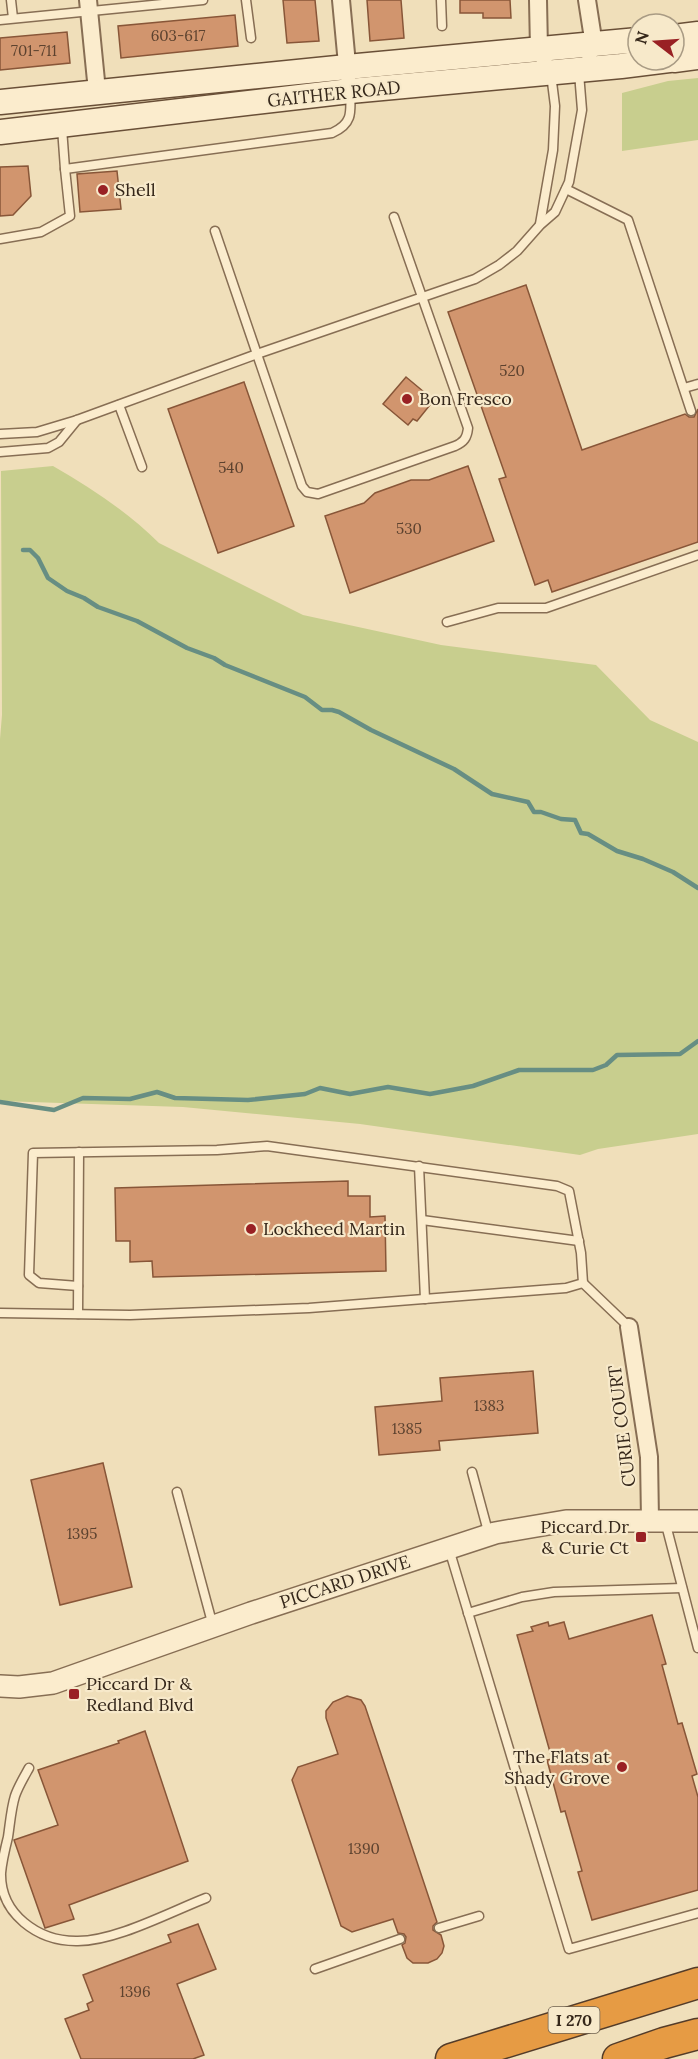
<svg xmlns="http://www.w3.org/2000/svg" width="698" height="2059" font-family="Lora,serif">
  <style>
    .green { fill: #c8ce8e }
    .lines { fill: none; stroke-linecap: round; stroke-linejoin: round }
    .stream { stroke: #678e83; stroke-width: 4.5 }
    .building { fill: #d1956e; stroke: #885638; stroke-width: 1.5 }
    .service-casing { stroke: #876e54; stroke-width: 11 }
    .minor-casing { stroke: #876e54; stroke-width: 20 }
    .tertiary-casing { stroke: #876e54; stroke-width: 24 }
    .secondary-casing { stroke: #694f37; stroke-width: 27 }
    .motorway-casing { stroke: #543c29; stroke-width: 33 }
    .service { stroke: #fbeccd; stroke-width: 8 }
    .minor { stroke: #fbeccd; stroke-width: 16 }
    .tertiary { stroke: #fbeccd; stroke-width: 21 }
    .secondary { stroke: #fbeccd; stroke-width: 24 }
    .motorway { stroke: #e69b44; stroke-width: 30 }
    .poi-dot { fill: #992124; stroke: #f7e9ca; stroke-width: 2 }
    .labels { text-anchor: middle; stroke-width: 4.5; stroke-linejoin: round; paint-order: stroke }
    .number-label { font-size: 15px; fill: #5c422f }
    .shield { fill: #f7e9ca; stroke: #6f614f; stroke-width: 1.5 }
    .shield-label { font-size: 16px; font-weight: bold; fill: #35271a }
    .street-label { font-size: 18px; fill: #35271a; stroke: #f7e9ca }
    .poi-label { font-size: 18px; fill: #35271a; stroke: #f7e9ca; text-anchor: start }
  </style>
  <rect width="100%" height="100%" fill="#f0dfba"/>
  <g class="green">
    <path d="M 698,78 L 698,140 L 622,151 L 622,93 L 668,81 Z"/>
    <path d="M 53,466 C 91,488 128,512 159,543 L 303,615 L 441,645 L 596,665 L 650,720 L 698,742 L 698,1134 L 598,1149 L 580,1155 L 360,1124 L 183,1107 L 0,1101 L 0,739 L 2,715 L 1,471 Z"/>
  </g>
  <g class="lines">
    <g class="stream">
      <path d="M 23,550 L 30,550 L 38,558 L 48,578 L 67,591 L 84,598 L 98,607 L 137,621 L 187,648 L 214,658 L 225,665 L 305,697 L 322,710 L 332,710 L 339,712 L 371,730 L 454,769 L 492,794 L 528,802 L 534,812 L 541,812 L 561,819 L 575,820 L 581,833 L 588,834 L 617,851 L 643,859 L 673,872 L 698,888"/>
      <path d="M 0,1102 L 54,1110 L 83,1098 L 130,1099 L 157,1092 L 175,1098 L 248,1100 L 305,1094 L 320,1088 L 350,1094 L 388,1087 L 430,1094 L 473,1086 L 519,1070 L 593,1070 L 606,1065 L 617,1055 L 680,1054 L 698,1041"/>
    </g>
  </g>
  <g class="building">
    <path d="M 283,0 L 315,0 L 319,41 L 287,43 Z"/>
    <path d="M 367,0 L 401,0 L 404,38 L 370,41 Z"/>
    <path d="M 460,0 L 510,0 L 511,18 L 483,18 L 483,13 L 460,13 Z"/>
    <path d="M 235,15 L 238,46 L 121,58 L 118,26 Z"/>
    <path d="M 67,32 L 70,63 L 0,70 L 0,38 Z"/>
    <path d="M 28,166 L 31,196 L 13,215 L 0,216 L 0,167 Z"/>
    <path d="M 117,171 L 121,209 L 80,212 L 77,174 Z"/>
    <path d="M 526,285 L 582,450 L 685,414 L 689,417 L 694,417 L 698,409 L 698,542 L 552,592 L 548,580 L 535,585 L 499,479 L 506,477 L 448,312 Z"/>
    <path d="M 406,377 L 430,397 L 426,402 L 430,405 L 417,421 L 413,419 L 408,425 L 383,404 Z"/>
    <path d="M 244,382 L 294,526 L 218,553 L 168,409 Z"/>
    <path d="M 468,466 L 494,541 L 350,593 L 325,516 L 364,503 L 375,493 L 411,480 L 429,480 Z"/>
    <path d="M 348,1181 L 348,1196 L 370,1196 L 370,1217 L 385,1216 L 386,1271 L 153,1277 L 152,1261 L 130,1262 L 130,1241 L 116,1241 L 115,1188 Z"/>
    <path d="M 533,1371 L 538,1433 L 439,1441 L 440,1450 L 379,1455 L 375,1407 L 442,1401 L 440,1378 Z"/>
    <path d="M 103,1463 L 132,1587 L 60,1605 L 31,1480 Z"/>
    <path d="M 652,1615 L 666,1664 L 662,1665 L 678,1724 L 682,1723 L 697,1774 L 692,1776 L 698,1797 L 698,1890 L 592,1920 L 578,1872 L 582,1871 L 565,1811 L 561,1812 L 547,1760 L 552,1759 L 517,1635 L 533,1631 L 531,1627 L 548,1622 L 549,1626 L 564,1622 L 569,1639 Z"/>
    <path d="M 347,1696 L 361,1700 L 365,1706 L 437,1922 L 433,1926 L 433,1930 L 441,1935 L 444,1946 L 442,1953 L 437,1959 L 428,1963 L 413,1963 L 407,1958 L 402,1945 L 405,1943 L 406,1937 L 404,1934 L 398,1933 L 393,1919 L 352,1932 L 341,1926 L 292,1780 L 298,1767 L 338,1754 L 326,1718 L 326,1711 L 333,1702 Z"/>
    <path d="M 145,1731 L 188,1861 L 69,1905 L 74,1919 L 45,1928 L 14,1840 L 58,1825 L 38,1770 L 119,1743 L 118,1741 Z"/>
    <path d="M 198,1924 L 216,1969 L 177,1984 L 204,2055 L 193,2059 L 81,2059 L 65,2019 L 89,2010 L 87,2004 L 93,2001 L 83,1975 L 171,1942 L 168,1935 Z"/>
  </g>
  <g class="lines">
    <defs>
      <g id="service">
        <path d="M 11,0 L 13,18"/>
        <path d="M 246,0 L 251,38"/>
        <path d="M 441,0 L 442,26"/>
        <path d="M 0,20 L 203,0"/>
        <path d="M 62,128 L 65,169 L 332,133 C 353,124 351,112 350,91"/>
        <path d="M 566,189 L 628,220 L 691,411"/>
        <path d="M 540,224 L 553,150 L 555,106 L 551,74"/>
        <path d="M 215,231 L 302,486 L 307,492 L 318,494 L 455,446 C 464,442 467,438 468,428 L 394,217"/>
        <path d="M 0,239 L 41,232 L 70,216 L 65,169"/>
        <path d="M 684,388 L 698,384"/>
        <path d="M 119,405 L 142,467"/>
        <path d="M 0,434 L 37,432 L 77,420 L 257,354 L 475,279 L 499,265 L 517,251 L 540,225 L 555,212 L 569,182 L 582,110 L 579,73"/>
        <path d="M 0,452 L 48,448 L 59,442 L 77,420"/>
        <path d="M 447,622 L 498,608 L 546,608 L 698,555"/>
        <path d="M 419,1166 L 425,1299"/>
        <path d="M 422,1220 L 579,1241"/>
        <path d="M 583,1283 L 629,1327"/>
        <path d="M 0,1313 L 130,1315 L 309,1308 L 566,1288 L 583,1283 L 581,1253 L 569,1191 L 557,1186 L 267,1146 L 217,1150 L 33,1153 L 29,1275 L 39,1283 L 78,1286"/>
        <path d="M 78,1314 L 79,1152"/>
        <path d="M 472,1472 L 489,1535"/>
        <path d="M 177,1492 L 213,1626"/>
        <path d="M 665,1521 L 698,1648"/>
        <path d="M 449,1549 L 569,1949 L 698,1913"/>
        <path d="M 468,1613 L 522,1597 L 554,1592 L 682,1588"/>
        <path d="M 29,1768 C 24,1777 18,1787 15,1796 C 11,1809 10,1824 8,1837 C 5,1849 2,1861 1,1873 C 0,1914 38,1941 76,1941 C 114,1942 170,1912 206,1898"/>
        <path d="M 439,1928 L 479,1916"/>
        <path d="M 315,1969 L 400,1939"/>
      </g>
      <g id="minor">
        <path d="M 88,0 L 97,91"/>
        <path d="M 341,0 L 348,75"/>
        <path d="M 538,0 L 539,49 L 544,58"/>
        <path d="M 587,0 L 594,45 L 589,53"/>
        <path d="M 629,1327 L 649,1457 L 650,1520"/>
      </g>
      <path id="tertiary" d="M 0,1686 L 19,1687 L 53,1683 L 251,1613 L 495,1533 L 566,1521 L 698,1521"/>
      <g id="secondary">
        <path d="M 674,37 L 698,34"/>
        <path d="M 674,60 L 698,57"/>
        <path d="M 0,102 L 347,67 L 638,40"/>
        <path d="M 0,132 L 350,91 L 621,66 L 669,60"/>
      </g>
      <g id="motorway">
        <path d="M 451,2059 L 698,1983"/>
        <path d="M 618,2059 L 664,2043 L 698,2034"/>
      </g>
    </defs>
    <use href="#service" class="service-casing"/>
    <use href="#minor" class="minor-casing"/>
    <use href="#tertiary" class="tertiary-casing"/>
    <use href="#secondary" class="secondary-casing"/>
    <use href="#motorway" class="motorway-casing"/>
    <use href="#service" class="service"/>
    <use href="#minor" class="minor"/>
    <use href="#tertiary" class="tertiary"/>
    <use href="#secondary" class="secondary"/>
    <use href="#motorway" class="motorway"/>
  </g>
  <g class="poi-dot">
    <circle cx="103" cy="190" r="6"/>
    <circle cx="407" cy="399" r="6"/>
    <circle cx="251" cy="1229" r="6"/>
    <rect x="635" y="1531" width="12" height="12" rx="3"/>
    <rect x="68" y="1688" width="12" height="12" rx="3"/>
    <circle cx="622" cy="1767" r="6"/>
  </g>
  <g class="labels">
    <g class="number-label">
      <text x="178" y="41">603-617</text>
      <text x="34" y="56">701-711</text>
      <text x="512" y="376">520</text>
      <text x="231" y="473">540</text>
      <text x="409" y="534">530</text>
      <text x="489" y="1411">1383</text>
      <text x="407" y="1434">1385</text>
      <text x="82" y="1539">1395</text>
      <text x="364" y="1854">1390</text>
      <text x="135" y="1997">1396</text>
    </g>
    <rect class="shield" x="548.5" y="2007" width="51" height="26" rx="4.5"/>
    <g class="shield-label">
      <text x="574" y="2026">I 270</text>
    </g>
    <g class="street-label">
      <text transform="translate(334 94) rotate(-6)" y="6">GAITHER ROAD</text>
      <text transform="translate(622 1426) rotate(-97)" y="6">CURIE COURT</text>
      <text transform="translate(345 1582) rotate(-18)" y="6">PICCARD DRIVE</text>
    </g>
    <g class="poi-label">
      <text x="115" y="196">Shell</text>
      <text x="419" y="405">Bon Fresco</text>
      <text x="263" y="1235">Lockheed Martin</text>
      <text x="629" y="1533" text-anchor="end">Piccard Dr<tspan x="629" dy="21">&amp; Curie Ct</tspan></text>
      <text x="86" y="1690">Piccard Dr &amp;<tspan x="86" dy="21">Redland Blvd</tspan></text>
      <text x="610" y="1763" text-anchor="end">The Flats at<tspan x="610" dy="21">Shady Grove</tspan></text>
    </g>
  </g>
  <g transform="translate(656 42) rotate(287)"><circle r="28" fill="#f7e9ca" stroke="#a99b84" stroke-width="1.5"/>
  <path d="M0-4.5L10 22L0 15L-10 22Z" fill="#992124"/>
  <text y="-9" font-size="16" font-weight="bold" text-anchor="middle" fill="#35271a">N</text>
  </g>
</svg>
